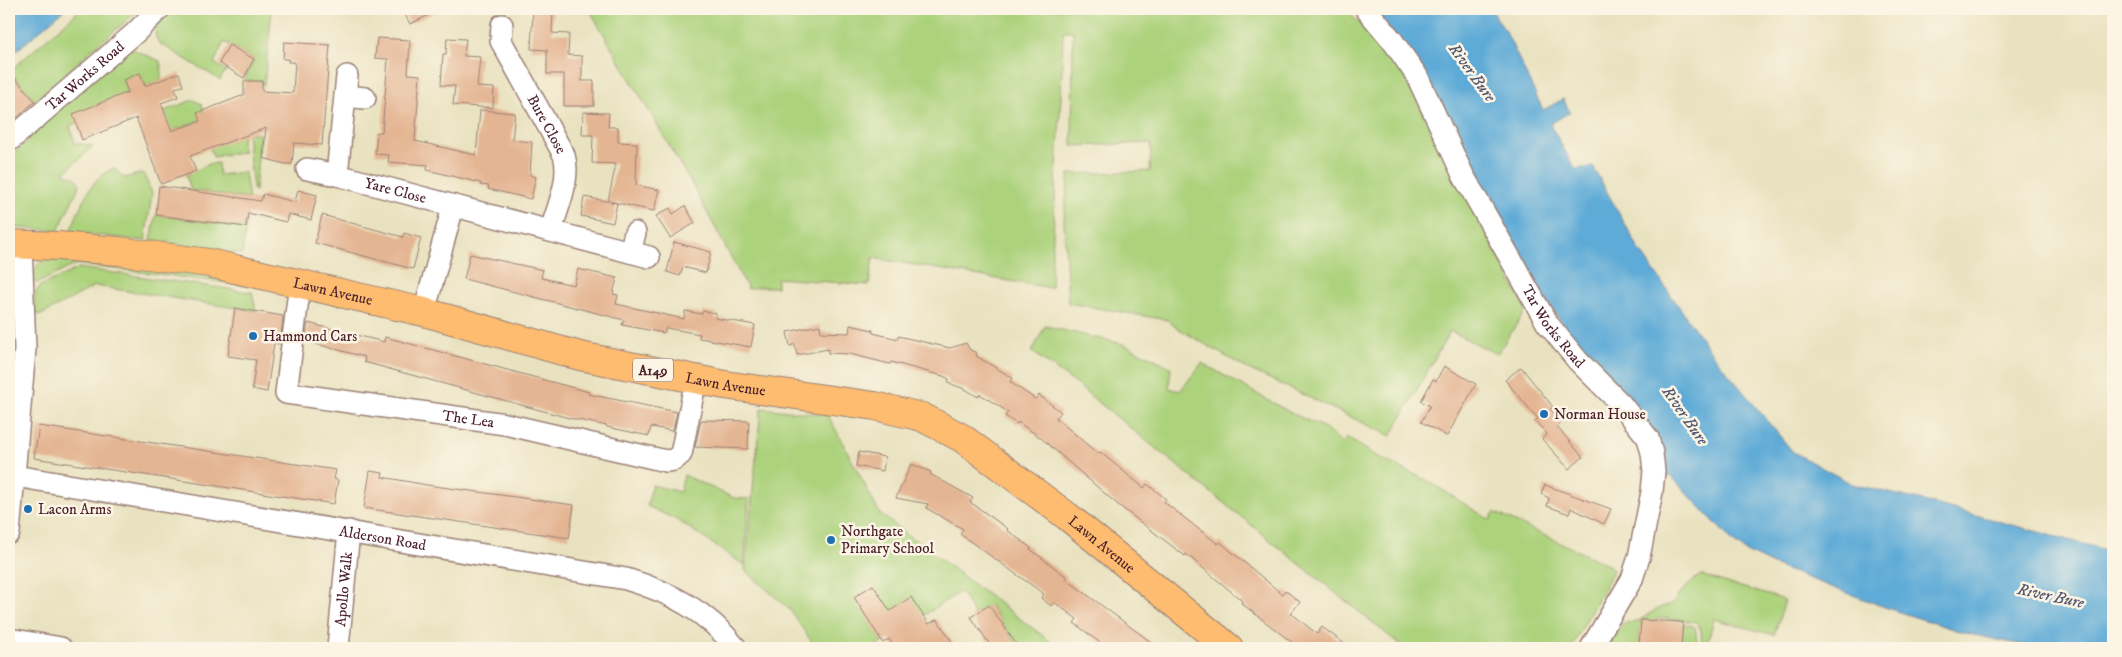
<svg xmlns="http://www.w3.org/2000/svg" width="2122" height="657" font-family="'IM FELL DW Pica',serif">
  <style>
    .green { fill: #acd27b; stroke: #7b7853 }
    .water { fill: #5eabd7; stroke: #546581 }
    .building { fill: #e4b593 }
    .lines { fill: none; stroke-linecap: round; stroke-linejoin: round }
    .minor-casing { stroke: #9a8076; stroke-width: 24 }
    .major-casing { stroke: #9a8076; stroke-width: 30 }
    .minor { stroke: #fff; stroke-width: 21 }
    .major { stroke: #fdbc6f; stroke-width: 28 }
    .poi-dot { fill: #1f6fb2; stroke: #fcf5e5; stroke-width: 2 }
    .labels { text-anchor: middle; stroke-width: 5; stroke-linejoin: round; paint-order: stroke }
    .shield { fill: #fcf5e5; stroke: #7f5f63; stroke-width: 1 }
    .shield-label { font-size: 14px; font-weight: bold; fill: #4a1f2b }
    .street-label { font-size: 15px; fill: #4a1f2b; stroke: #fcf5e5 }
    .poi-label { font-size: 15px; fill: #4a1f2b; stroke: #fcf5e5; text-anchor: start }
    .water-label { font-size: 16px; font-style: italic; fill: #525770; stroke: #fcf5e5 }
  </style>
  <rect width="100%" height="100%" fill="#fcf5e5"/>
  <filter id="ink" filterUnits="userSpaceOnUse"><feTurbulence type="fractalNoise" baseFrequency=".02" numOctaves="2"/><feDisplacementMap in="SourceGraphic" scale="10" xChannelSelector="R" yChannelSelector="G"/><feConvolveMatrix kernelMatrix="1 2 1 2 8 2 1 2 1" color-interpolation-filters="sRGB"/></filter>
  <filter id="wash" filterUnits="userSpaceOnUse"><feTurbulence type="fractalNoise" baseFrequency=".0096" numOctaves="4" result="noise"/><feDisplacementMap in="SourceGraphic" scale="20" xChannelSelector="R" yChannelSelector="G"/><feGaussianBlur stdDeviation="1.12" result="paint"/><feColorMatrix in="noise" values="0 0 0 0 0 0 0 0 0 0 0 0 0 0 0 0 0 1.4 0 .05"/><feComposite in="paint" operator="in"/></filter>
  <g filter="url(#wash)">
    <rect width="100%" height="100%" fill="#e9e2c0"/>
    <g class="green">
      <path d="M 81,9 L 141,9 L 95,47 L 35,101 L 10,71 Z"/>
      <path d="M 173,9 L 272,9 L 264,85 L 262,85 L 262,81 L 244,81 L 254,59 L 224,42 L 214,63 L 226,70 L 220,80 L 159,43 C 149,28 161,18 173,9 Z"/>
      <path d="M 589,9 L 1345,9 L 1387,50 L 1405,78 L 1526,310 L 1497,354 L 1450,331 L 1391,436 L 1244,367 L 1174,326 L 1168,320 L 1068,303 L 1064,219 L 1069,174 L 1150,171 L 1151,143 L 1072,146 L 1073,31 L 1063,31 C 1062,117 1053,202 1051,288 L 873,258 L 869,285 L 777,278 L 777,287 L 758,287 L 748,289 L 694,188 Z"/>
      <path d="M 130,48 L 160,61 L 162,72 L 160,81 L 145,86 L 140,74 L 123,80 L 128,92 L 70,126 L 75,143 L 93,146 L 64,173 L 76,178 L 80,184 L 58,231 L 9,227 L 9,158 L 79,91 Z"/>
      <path d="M 193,100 L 202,104 L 204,111 L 200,121 L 168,132 L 164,111 Z"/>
      <path d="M 247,133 L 260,134 L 255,191 L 253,190 Z"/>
      <path d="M 242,135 L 243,152 L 213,157 L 210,148 Z"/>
      <path d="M 218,163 L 219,175 L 245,172 L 249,199 L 191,190 L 186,175 L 209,164 Z"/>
      <path d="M 111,169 L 115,169 L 124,178 L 143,173 L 152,193 L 145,241 L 70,232 C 80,209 87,182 111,169 Z"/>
      <path d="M 156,215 L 246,227 L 242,254 L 151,240 Z"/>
      <path d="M 51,257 L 207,273 L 250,286 L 77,264 L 38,283 L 31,281 C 34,269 38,260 51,257 Z"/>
      <path d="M 79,268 L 250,292 L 252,292 L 256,311 L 95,286 L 41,315 L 36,314 C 34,305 33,294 40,286 Z"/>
      <path d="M 1045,326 L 1123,344 L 1171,367 L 1169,388 L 1180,391 L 1202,363 L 1291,413 L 1325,428 L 1343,444 L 1347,438 L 1378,457 L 1428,481 L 1490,520 L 1494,512 L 1610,566 L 1613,571 L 1571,648 L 1403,647 L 1072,381 L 1032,352 Z"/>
      <path d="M 761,408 L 828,415 L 880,514 L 1059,648 L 1019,648 L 990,605 L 974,615 L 961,591 L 874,648 L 816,648 L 789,609 L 745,570 Z"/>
      <path d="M 684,475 L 734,498 L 749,499 L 744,565 L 679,521 L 647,506 L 652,485 L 680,492 Z"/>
      <path d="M 1700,575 L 1785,600 L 1774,635 L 1714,619 L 1706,648 L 1702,648 L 1701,630 L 1696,622 L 1658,618 L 1657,621 L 1641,620 L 1639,648 L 1608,648 L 1623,623 L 1637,622 L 1657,609 L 1673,603 L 1681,592 Z"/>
      <path d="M 1682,624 L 1691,625 L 1695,627 L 1698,648 L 1681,648 Z"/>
    </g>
    <g class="water">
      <path d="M 9,9 L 65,9 L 9,57 Z"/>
      <path d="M 1376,9 L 1491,9 L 1507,34 L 1543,110 L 1563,99 L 1570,112 L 1550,124 L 1575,169 L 1593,167 L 1640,251 L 1713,355 L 1793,452 L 1852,484 L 1923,501 L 2113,552 L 2113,648 L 2037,648 L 1965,633 L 1890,609 L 1773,565 L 1748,553 L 1733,542 L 1671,476 L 1667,478 L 1612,382 L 1573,338 L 1545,299 Z"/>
    </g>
    <g id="blocks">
      <g class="building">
        <path d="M 402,9 L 442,9 L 410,24 Z"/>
        <path d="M 533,9 L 553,9 L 552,33 L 569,34 L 568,55 L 582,56 L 582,81 L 594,81 L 594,106 L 564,106 L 564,74 L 547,74 L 547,50 L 531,49 Z"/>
        <path d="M 377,38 L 410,40 L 408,74 L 420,75 L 415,141 L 476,155 L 480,110 L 515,113 L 512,140 L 532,142 L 530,175 L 536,177 L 531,199 L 488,189 L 489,186 L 480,185 L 481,183 L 427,170 L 428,165 L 388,162 L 389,155 L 375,154 L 377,132 L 382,132 L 388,59 L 375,58 Z"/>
        <path d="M 447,38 L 466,39 L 464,56 L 480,57 L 477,87 L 494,88 L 493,108 L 453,105 L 455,86 L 441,85 L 443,54 L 446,54 Z"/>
        <path d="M 284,42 L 330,45 L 322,145 L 294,143 L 292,164 L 285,164 L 263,158 L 266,128 L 190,156 L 196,171 L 161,184 L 136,118 L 82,140 L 73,114 L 128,92 L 123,80 L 140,73 L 145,86 L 179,73 L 183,86 L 175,88 L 178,97 L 161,103 L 172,131 L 200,121 L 197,113 L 244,95 L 244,81 L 262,81 L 262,91 L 293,93 L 295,62 L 288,62 L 289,59 L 283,59 Z"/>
        <path d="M 229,45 L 254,59 L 244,78 L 219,63 Z"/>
        <path d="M 9,71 L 35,101 L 9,125 Z"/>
        <path d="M 583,112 L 609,113 L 608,127 L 618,127 L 618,142 L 637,143 L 636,185 L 659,190 L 654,211 L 608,201 L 616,164 L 592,163 L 593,135 L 582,135 Z"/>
        <path d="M 159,186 L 261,201 L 263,194 L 295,202 L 298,190 L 317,195 L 311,220 L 288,214 L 286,222 L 248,213 L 246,227 L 156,215 Z"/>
        <path d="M 584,197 L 617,203 L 613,223 L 581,216 Z"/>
        <path d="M 685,206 L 695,223 L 670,238 L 656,216 L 670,208 L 673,214 Z"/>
        <path d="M 322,215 L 403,237 L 404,233 L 421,238 L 413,269 L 315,243 Z"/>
        <path d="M 674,242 L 711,252 L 706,273 L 683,267 L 680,276 L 667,272 Z"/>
        <path d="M 470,254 L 543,270 L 541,278 L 574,285 L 578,269 L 617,278 L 613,294 L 618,295 L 616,304 L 684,319 L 685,311 L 702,314 L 703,311 L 716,313 L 715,318 L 755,325 L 751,347 L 699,338 L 700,334 L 666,328 L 664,333 L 622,325 L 624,320 L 464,279 Z"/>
        <path d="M 235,308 L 283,316 L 280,344 L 274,343 L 267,392 L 252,389 L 256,360 L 228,356 Z"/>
        <path d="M 308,323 L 384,342 L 385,337 L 589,392 L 588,394 L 677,412 L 673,431 L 651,427 L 649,436 L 607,427 L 607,426 L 569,418 L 364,362 L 365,357 L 305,341 Z"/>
        <path d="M 820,325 L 821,332 L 849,333 L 850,325 L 873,330 L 873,333 L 898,339 L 898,336 L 950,348 L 966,343 L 970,350 L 977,353 L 976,356 L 1013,378 L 1010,382 L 1035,399 L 1039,395 L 1061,412 L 1056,418 L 1098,454 L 1100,452 L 1144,488 L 1147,484 L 1166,499 L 1164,502 L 1218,544 L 1220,542 L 1282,594 L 1285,590 L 1300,602 L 1291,613 L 1317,634 L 1322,627 L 1350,648 L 1299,648 L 1241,603 L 1242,601 L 1240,599 L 1186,554 L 1185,556 L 1117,504 L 1041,438 L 1018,422 L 1017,424 L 1005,416 L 1008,412 L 980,394 L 978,397 L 965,389 L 948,383 L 949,379 L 943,376 L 891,362 L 890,364 L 850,354 L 828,353 L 828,349 L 797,355 L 795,344 L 790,346 L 787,332 Z"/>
        <path d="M 1444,366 L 1476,384 L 1447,436 L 1421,422 L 1430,406 L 1421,401 L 1433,379 L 1436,381 Z"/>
        <path d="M 1521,367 L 1553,407 L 1550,409 L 1562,422 L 1557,427 L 1583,457 L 1569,469 L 1542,439 L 1547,434 L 1535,421 L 1538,419 L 1505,380 Z"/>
        <path d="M 701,420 L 749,421 L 748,449 L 695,447 Z"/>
        <path d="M 39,426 L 336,470 L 334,479 L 338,480 L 334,504 L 34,458 Z"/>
        <path d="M 859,452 L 885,457 L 883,471 L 856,466 Z"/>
        <path d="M 911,464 L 931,472 L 930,474 L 973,498 L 970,502 L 1008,529 L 1007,530 L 1031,548 L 1030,549 L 1067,577 L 1066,579 L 1159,648 L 1107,648 L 1074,623 L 1077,619 L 1054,602 L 1051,606 L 1041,598 L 1044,594 L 960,534 L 963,529 L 926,508 L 928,504 L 896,498 Z"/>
        <path d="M 370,471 L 383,473 L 382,477 L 427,485 L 574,505 L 569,538 L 364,508 Z"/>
        <path d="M 1545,485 L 1611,509 L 1604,524 L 1571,508 L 1569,514 L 1547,506 L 1549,498 L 1541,494 Z"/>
        <path d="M 873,585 L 890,611 L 911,597 L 929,624 L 937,619 L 956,648 L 895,648 L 889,639 L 883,643 L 854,597 Z"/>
        <path d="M 989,605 L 1019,648 L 992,648 L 971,617 Z"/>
        <path d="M 1641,620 L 1683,622 L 1681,648 L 1639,648 Z"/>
      </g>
    </g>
  </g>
  <g filter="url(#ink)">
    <use href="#blocks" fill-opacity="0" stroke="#9a8076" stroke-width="1"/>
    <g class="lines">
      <defs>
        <g id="minor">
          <path id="s1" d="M 1366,9 L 1392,40 L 1417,76 L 1463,175 L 1547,323 L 1578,361 L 1621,404 L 1648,438 L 1652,453 L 1654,471 L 1652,492 L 1639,557 L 1632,579 L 1591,648"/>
          <path id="s2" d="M 502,25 L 501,41 L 564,155 C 571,179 558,206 551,230"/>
          <path id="s3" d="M 347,76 L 337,175 L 649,257"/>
          <path d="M 345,96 L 365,98"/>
          <path id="s4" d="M 9,141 L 135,33 L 159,9"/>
          <path d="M 307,169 L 337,175"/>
          <path d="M 630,252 L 635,233"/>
          <path id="s5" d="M 300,283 L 286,393 L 505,424 L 666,461 L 674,460 L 681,454 L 696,379"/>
          <path d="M 424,312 L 453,207"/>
          <path id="s6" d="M 9,475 L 626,579 C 670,592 707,611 736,648"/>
          <path d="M 9,533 L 25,349 L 21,244"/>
          <path d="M 9,639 L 61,648"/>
          <path id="s7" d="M 338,648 L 349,531"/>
        </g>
        <g id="major">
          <path id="s8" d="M 9,244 L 59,246 L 118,251 L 209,263 L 424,312 L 580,356 L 725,385 L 875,406 L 922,417 L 962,438 L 1067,516 L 1229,648"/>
        </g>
      </defs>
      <use href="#minor" class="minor-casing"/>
      <use href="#major" class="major-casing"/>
      <use href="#minor" class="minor"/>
      <use href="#major" class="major"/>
    </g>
  </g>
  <g class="poi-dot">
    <circle cx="253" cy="336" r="5"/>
    <circle cx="1544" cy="414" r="5"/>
    <circle cx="28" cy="509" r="5"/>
    <circle cx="831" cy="540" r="5"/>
  </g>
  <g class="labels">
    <rect class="shield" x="633" y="358.5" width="40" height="23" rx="4"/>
    <g class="shield-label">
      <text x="653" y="375">A149</text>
    </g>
    <g class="street-label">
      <text dy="5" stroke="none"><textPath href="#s4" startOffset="100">Tar Works Road</textPath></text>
      <text dy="5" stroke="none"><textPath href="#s2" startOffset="111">Bure Close</textPath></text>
      <text dy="5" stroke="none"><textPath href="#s3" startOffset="160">Yare Close</textPath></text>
      <text dy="5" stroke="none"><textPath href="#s8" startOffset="328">Lawn Avenue</textPath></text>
      <text dy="5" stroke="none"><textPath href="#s1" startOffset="370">Tar Works Road</textPath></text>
      <text dy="5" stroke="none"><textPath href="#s8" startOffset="732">Lawn Avenue</textPath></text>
      <text dy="5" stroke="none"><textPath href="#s5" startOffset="295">The Lea</textPath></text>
      <text dy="5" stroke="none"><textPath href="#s6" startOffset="379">Alderson Road</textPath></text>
      <text dy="5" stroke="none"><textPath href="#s8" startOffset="1152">Lawn Avenue</textPath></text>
      <text dy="5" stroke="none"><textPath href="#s7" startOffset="59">Apollo Walk</textPath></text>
    </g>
    <g class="poi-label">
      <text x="263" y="341">Hammond Cars</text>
      <text x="1554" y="419">Norman House</text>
      <text x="38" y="514">Lacon Arms</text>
      <text x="841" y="536">Northgate<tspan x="841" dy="17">Primary School</tspan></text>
    </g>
    <g class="water-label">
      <text transform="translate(1473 72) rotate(54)" y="6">River Bure</text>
      <text transform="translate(1686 415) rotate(55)" y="6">River Bure</text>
      <text transform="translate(2051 595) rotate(12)" y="6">River Bure</text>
    </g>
  </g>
  <rect width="2122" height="657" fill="none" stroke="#fcf5e5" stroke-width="30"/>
</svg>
